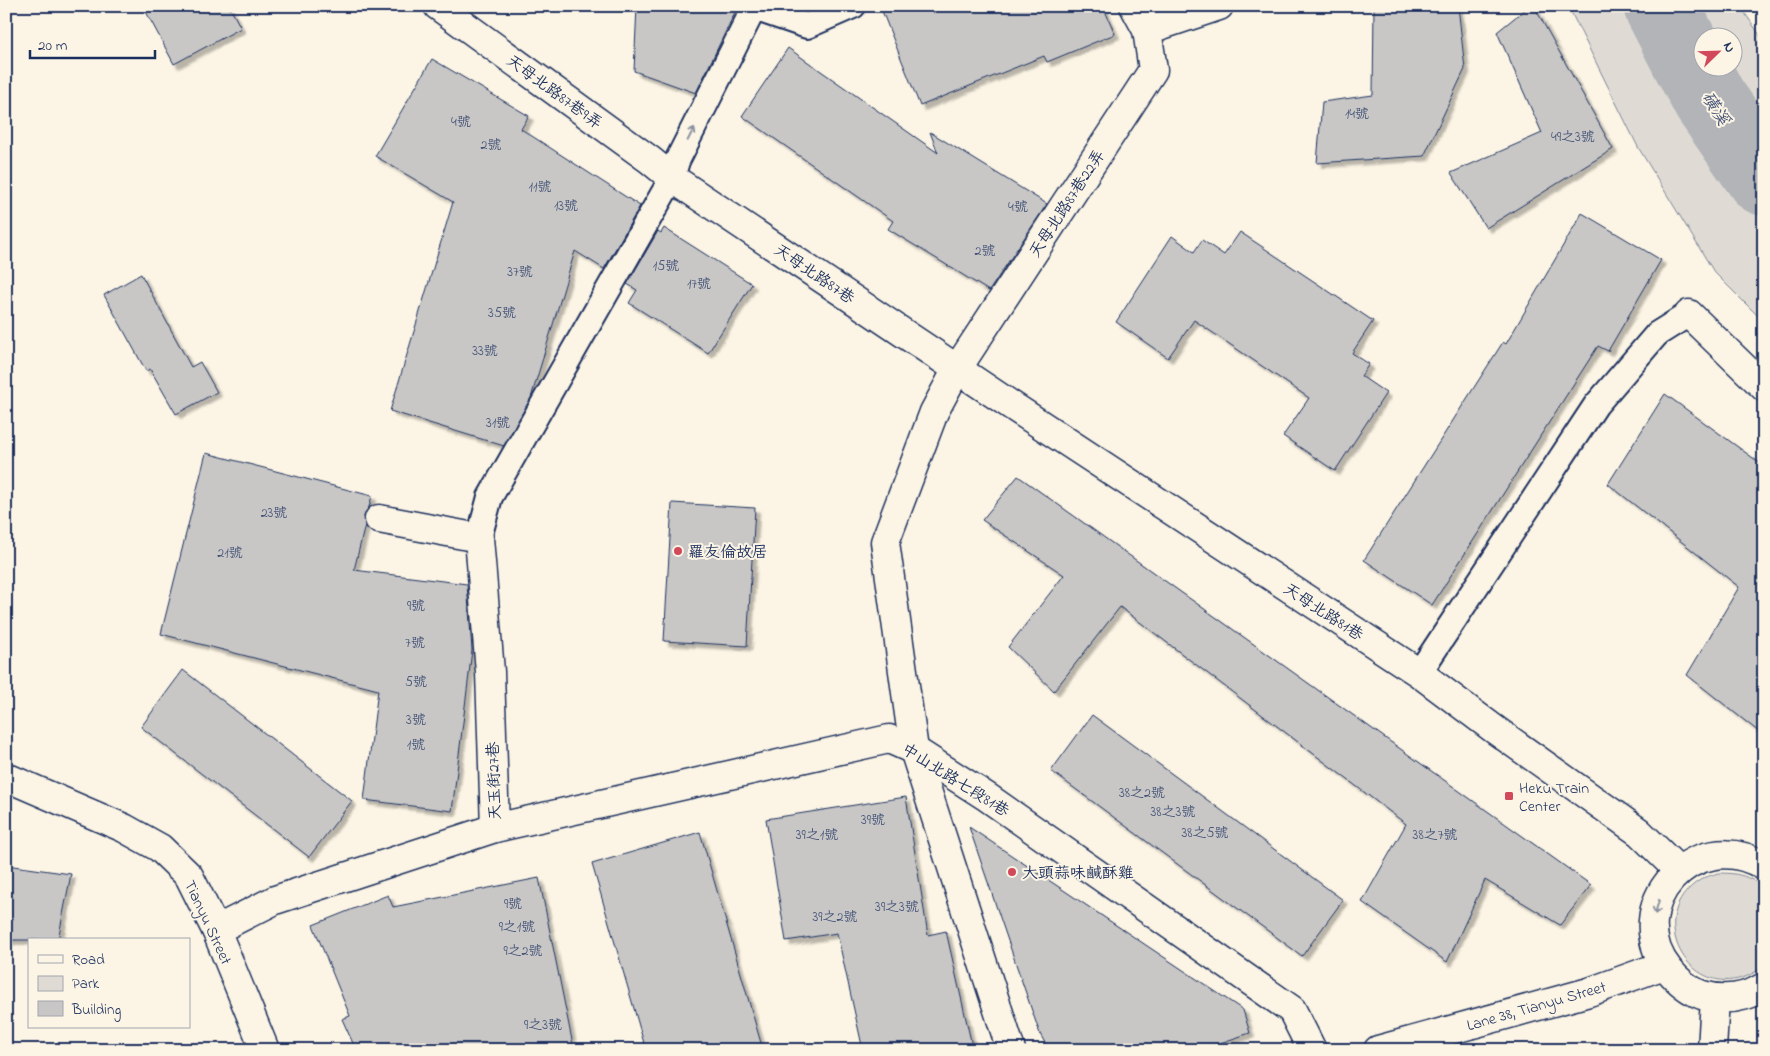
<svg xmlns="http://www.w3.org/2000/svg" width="1770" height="1056" font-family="'Indie Flower','LXGW WenKai TC',sans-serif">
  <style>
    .green { fill: #dfdbd4; stroke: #7d8599; fill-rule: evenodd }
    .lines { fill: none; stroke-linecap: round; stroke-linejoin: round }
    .river { stroke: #b2b4b8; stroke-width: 75 }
    .building { fill: #c8c7c6; stroke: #1b2f5e; filter: url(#shadow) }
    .service-casing { stroke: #1b2f5e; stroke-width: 28 }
    .minor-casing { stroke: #1b2f5e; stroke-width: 31 }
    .service { stroke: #fcf5e5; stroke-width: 24 }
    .minor { stroke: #fcf5e5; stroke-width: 28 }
    .oneway { stroke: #8c92a2 }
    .poi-dot { fill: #d1495b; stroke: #fcf5e5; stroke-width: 2 }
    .labels { text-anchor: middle; stroke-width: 4; stroke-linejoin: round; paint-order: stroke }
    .number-label { font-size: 14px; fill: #465578 }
    .street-label { font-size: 16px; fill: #1b2f5e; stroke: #fcf5e5 }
    .poi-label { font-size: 16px; fill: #1b2f5e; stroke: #fcf5e5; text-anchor: start }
    .water-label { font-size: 18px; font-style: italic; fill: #485779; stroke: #fcf5e5 }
  </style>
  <defs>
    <filter id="shadow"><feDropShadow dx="4.5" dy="4.5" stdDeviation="1" flood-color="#0004"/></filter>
  </defs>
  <rect width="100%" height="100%" fill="#fcf5e5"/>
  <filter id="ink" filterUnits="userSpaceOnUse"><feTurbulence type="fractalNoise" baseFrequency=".02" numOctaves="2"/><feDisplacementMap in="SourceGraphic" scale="10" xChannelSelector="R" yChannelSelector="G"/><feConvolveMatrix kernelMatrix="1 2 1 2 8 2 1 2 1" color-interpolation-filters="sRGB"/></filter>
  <g filter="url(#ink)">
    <g class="green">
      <path d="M 1568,6 L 1740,6 L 1764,41 L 1764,322 L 1714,272 L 1638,147 ZM 1702,38 L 1732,38 L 1732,68 L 1702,68 Z"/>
      <path d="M 1718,873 C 1737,873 1748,875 1764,888 L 1764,966 C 1699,1017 1637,920 1700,880 C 1705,877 1712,875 1718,873 Z"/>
    </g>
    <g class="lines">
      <path class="river" d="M 1661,6 L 1709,99 L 1764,178"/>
    </g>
    <g class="building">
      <path d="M 143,6 L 229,6 L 241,28 L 174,64 Z"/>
      <path d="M 637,6 L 738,6 L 696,93 L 634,71 Z"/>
      <path d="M 880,6 L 1103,6 L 1115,34 L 1047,62 L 1044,56 L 920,106 Z"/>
      <path d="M 1374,6 L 1458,6 L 1465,69 L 1424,156 L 1317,163 L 1322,102 L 1373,95 Z"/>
      <path d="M 1529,6 L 1534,6 L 1613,149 L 1486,228 L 1451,173 L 1542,133 L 1497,32 Z"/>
      <path d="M 788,48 L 938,153 L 930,132 L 1047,204 L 989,291 L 888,229 L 893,221 L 742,116 Z"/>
      <path d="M 432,59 L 529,116 L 521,129 L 640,206 L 604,269 L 575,251 L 531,398 L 504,446 L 390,411 L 453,202 L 375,156 Z"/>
      <path d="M 1582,213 L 1661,260 L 1608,351 L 1598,346 L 1432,605 L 1364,560 L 1503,342 L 1506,344 Z"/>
      <path d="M 664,228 L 752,284 L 708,353 L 629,303 L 637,290 L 627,284 L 658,231 L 661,233 Z"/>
      <path d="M 1240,232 L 1373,321 L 1352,353 L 1369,364 L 1361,376 L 1386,393 L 1335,471 L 1283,436 L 1309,398 L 1194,320 L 1168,358 L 1116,322 L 1172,236 L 1194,252 L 1202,240 L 1224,255 Z"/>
      <path d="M 141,274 L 191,367 L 200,362 L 217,392 L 176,414 L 150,369 L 146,371 L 104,295 Z"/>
      <path d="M 1665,394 L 1764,466 L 1764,736 L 1687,675 L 1739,587 L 1608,484 Z"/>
      <path d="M 206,453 L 372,496 L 369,507 L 364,516 L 365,525 L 354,570 L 467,584 L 472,650 L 452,811 L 364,800 L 378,690 L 161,634 Z"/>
      <path d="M 1018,476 L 1591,885 L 1560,925 L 1485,880 L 1447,962 L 1362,902 L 1406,824 L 1120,607 L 1054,691 L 1008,647 L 1064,575 L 982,520 Z"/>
      <path d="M 672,503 L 755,508 L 747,646 L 664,641 Z"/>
      <path d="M 183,670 L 352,801 L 309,857 L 141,727 Z"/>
      <path d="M 1092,715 L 1343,900 L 1302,956 L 1051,771 Z"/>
      <path d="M 906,797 L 928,935 L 946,931 L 973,1050 L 863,1050 L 837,933 L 786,941 L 766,819 Z"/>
      <path d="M 969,827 L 1243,1010 L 1250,1033 L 1199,1050 L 1049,1050 L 1040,1034 Z"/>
      <path d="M 700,832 L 735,953 L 763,1050 L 646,1050 L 592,864 Z"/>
      <path d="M 6,865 L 71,874 L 58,940 L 6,940 Z"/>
      <path d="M 539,878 L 574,1050 L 356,1050 L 342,1019 L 350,1016 L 313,925 L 388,895 L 393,907 Z"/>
    </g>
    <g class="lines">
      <defs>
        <g id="service">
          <path d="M 754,8 L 807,26 L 853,6"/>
          <path d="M 479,538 L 490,497 L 672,178 L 677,161 L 755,6"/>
          <path d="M 1419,673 L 1596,405 L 1657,334 L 1689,314"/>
        </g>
        <g id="minor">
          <path d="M 438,6 L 650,160 L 672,178 L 1017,409 L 1419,673 L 1494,729 L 1639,832 L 1679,871"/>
          <path d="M 1147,30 L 1219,6"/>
          <path d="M 1689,314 L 1764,387"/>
          <path d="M 379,519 L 479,538 L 490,672 L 495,828"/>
          <path d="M 6,777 L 124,828 L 160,848 L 189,876 L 216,930 L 265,1050"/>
          <path d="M 1764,866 C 1694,823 1619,908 1669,970 C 1678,981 1688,990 1702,995 C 1723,1001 1744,999 1764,987"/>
          <path d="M 216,930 L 275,900 L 495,828 L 889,739 L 914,750 L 987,797 L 1292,1010 L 1312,1050"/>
          <path d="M 1011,1050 L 914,750 L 885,542 L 934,412 L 957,369 L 1153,70 L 1147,30 L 1134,6"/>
          <path d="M 1378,1050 L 1589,992 L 1664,965"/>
          <path d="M 1712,1050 L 1715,998"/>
        </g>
      </defs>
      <use href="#service" class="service-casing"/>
      <use href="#minor" class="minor-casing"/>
      <use href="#service" class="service"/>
      <use href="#minor" class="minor"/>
    </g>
    <defs><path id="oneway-shaft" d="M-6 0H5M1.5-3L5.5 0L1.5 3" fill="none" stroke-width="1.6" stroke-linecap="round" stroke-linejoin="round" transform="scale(1.25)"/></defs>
    <g class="oneway">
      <use href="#oneway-shaft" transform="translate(691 134) rotate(-63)"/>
      <use href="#oneway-shaft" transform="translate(1657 907) rotate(106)"/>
    </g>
  </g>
  <g class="poi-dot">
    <circle cx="678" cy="551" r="5"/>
    <rect x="1504" y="791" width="10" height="10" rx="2.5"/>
    <circle cx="1012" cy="872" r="5"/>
  </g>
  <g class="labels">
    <g class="number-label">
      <text x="1357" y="118">14號</text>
      <text x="461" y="126">4號</text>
      <text x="1573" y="141">49之3號</text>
      <text x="491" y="149">2號</text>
      <text x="540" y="191">11號</text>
      <text x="566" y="210">13號</text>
      <text x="1018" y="211">4號</text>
      <text x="985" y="255">2號</text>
      <text x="666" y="270">15號</text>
      <text x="520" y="276">37號</text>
      <text x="699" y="288">17號</text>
      <text x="502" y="317">35號</text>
      <text x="485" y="355">33號</text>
      <text x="498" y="427">31號</text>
      <text x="274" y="517">23號</text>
      <text x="230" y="557">21號</text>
      <text x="416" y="610">9號</text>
      <text x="415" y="647">7號</text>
      <text x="416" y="686">5號</text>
      <text x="416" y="724">3號</text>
      <text x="416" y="749">1號</text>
      <text x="1142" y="797">38之2號</text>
      <text x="1173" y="816">38之3號</text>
      <text x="873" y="824">39號</text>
      <text x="1205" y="837">38之5號</text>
      <text x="817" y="839">39之1號</text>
      <text x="1435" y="839">38之7號</text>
      <text x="513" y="908">9號</text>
      <text x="897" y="911">39之3號</text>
      <text x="835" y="921">39之2號</text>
      <text x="517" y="931">9之1號</text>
      <text x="523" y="955">9之2號</text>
      <text x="543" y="1029">9之3號</text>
    </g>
    <g class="street-label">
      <text transform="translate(555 91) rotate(36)" y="6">天母北路87巷9弄</text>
      <text transform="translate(1066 203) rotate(-57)" y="6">天母北路87巷22弄</text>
      <text transform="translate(815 273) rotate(34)" y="6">天母北路87巷</text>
      <text transform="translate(1324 611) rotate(33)" y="6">天母北路81巷</text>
      <text transform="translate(956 779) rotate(32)" y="6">中山北路七段81巷</text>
      <text transform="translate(493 781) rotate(-92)" y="6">天玉街27巷</text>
      <text transform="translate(209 922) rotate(65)" y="6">Tianyu Street</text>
      <text transform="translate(1536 1005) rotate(-16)" y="6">Lane 38, Tianyu Street</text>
    </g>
    <g class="poi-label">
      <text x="688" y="557">羅友倫故居</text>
      <text x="1519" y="793">Heku Train<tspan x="1519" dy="18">Center</tspan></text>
      <text x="1022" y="878">大頭蒜味鹹酥雞</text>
    </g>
    <g class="water-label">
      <text transform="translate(1716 108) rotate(58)" y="6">磺溪</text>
    </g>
  </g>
  <rect width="1770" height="1056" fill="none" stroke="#fcf5e5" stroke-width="25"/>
  <rect x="12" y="12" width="1745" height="1031" fill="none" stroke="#1b2f5e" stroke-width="2" filter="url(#ink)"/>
  <rect x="28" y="938" width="162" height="90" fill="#fcf5e5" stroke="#a2a6af"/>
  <rect x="38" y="955" width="25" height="8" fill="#fcf5e5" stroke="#a2a6af"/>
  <text x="72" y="964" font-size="15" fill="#1b2f5e">Road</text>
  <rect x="38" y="976" width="25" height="15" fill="#dfdbd4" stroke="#a2a6af"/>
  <text x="72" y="988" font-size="15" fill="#1b2f5e">Park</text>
  <rect x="38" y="1001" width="25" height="15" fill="#c8c7c6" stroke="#a2a6af"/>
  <text x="72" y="1014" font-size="15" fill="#1b2f5e">Building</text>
  <g transform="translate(1718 52) rotate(67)"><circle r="24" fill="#fcf5e5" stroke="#a2a6af"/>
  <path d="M0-4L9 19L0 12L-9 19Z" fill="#d1495b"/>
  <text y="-8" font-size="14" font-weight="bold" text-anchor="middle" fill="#1b2f5e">N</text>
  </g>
  <path d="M30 50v8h125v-8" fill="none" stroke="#1b2f5e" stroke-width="2.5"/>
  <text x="38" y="50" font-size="15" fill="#1b2f5e" stroke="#fcf5e5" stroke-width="4" paint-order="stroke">20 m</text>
</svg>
